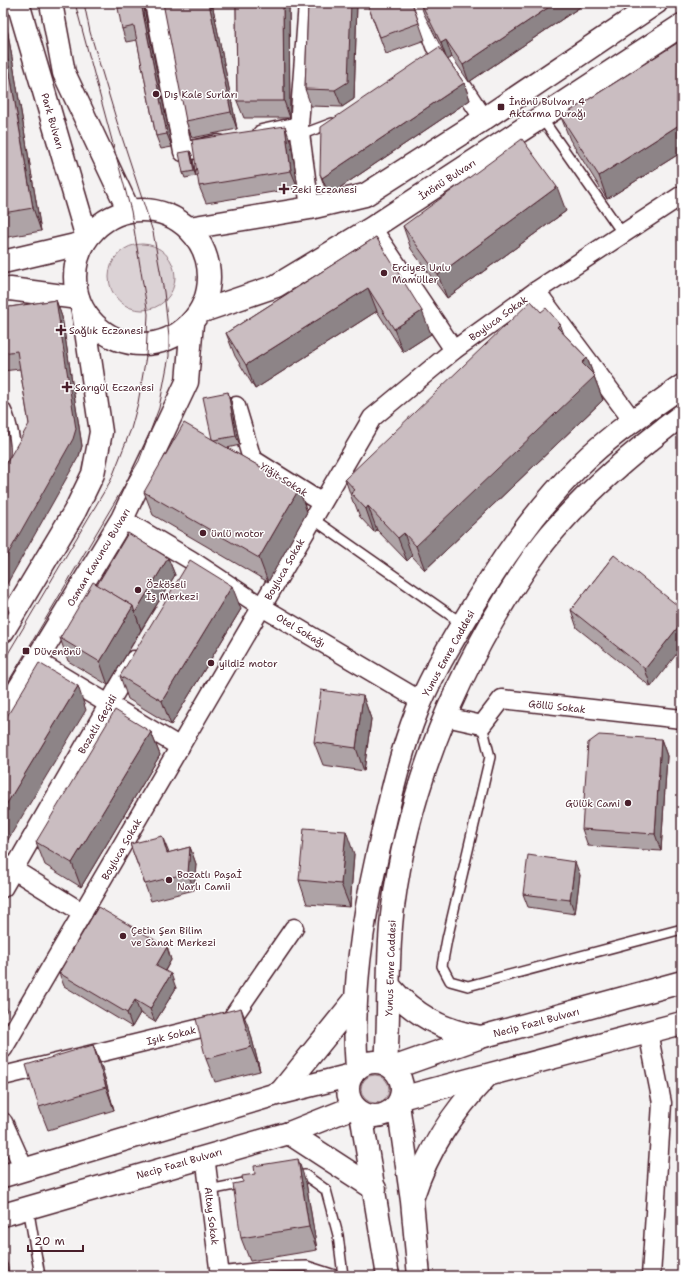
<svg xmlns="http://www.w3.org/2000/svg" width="685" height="1279" font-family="'Shantell Sans',sans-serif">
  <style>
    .green { fill: #dbd2d5; stroke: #927880 }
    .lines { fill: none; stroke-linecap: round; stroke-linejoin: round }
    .service-casing { stroke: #4a1f2b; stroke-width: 12 }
    .minor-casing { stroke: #4a1f2b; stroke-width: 21 }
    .tertiary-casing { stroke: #4a1f2b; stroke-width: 25 }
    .primary-casing { stroke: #4a1f2b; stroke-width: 25 }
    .trunk-casing { stroke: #4a1f2b; stroke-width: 25 }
    .service { stroke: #fff; stroke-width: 9 }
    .minor { stroke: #fff; stroke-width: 18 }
    .tertiary { stroke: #fff; stroke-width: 22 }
    .primary { stroke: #fff; stroke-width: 22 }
    .trunk { stroke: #fff; stroke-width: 22 }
    .tram { stroke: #4a1f2b; stroke-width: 1 }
    .wall { fill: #aea3a6; stroke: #4a1f2b }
    .shaded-wall { fill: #8d8487; stroke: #4a1f2b }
    .building { fill: #cabdc1; stroke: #4a1f2b }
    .poi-dot { fill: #4a1f2b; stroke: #fff; stroke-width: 1.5 }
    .labels { text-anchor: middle; stroke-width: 3; stroke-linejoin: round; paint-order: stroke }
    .poi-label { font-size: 10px; fill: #4a1f2b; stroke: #fff; text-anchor: start }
    .street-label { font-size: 10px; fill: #4a1f2b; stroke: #fff }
  </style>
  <rect width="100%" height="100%" fill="#f4f2f2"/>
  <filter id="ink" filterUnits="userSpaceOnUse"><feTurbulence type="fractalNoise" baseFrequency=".025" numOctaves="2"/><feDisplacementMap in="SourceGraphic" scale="8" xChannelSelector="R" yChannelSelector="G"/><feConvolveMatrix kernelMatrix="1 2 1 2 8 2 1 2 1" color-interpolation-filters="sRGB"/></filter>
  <g filter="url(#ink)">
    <g class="green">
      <circle cx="142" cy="277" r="33"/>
      <circle cx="375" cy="1089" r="14"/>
    </g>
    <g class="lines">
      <defs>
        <g id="service">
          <path d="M 541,117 L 623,234"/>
          <path d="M 300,135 L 332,123"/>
          <path d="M 3,405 C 11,414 17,445 15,457 C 14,464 9,468 3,471"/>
          <path d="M 313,519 L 463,624"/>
          <path d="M 482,725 L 490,757 L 447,939 L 442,966 L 450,981 L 468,986 L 682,929"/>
          <path d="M 292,1176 L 305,1175 L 326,1190 L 338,1235 L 343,1276"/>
          <path d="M 209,1190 L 244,1183"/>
          <path d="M 28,1207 L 40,1276"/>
          <path d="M 219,1272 L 263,1267 L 307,1266 L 338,1276"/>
        </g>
        <g id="minor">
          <path d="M 154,3 L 183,152 L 218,144"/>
          <path d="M 308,3 L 299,126 L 310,208"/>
          <path d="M 419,3 L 435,46 L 484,119"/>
          <path d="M 262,134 L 299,126"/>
          <path d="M 372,228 L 454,350"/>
          <path d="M 536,291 L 633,421"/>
          <path d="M 236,406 L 252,459 L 322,503"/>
          <path d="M 122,519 L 191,560 L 262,607 L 421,701"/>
          <path d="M 35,660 L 180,747"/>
          <path d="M 446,717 L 482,725 L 502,699 L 682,719"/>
          <path d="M 3,863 L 83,913"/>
          <path d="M 3,888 L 134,660"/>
          <path d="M 648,1032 L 662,1103 L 651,1276"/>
          <path d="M 3,1049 L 372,418 L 454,350 L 536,291 L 682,195"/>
          <path d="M 3,1076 L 230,1021 L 294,928"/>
          <path d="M 3,1122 L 24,1169"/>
          <path d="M 205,1156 L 220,1276"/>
        </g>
        <g id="tertiary">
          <path d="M 389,986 C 414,1015 443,1031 481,1037"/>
          <circle cx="375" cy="1089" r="27"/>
          <path d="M 386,1064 C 390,1012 386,959 393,907 C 407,798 448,694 505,600 C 521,575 537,549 557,527 C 594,485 637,449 682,415"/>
          <path d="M 393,1068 L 481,1037 L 682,982"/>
          <path d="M 357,1069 C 351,996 362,923 378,852 C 389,805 399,756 417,711 C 429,680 446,651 463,623 C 497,566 534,511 581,464 C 611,434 647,411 682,386"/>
          <path d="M 280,1093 L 355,1000"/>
          <path d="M 401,1098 L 682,1023"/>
          <path d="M 398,1104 L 412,1201 L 419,1276"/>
          <path d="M 361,1113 L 388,1276"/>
          <path d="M 289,1133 L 375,1189"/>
          <path d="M 3,1176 L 280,1093 L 352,1075"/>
          <path d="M 413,1196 C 428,1149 453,1112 486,1077"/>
          <path d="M 3,1215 L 289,1133 L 354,1107"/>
        </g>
        <g id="primary">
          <path d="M 189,228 L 310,208 L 365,195 L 484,119 L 656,3"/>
          <path d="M 3,262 L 84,243"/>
          <path d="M 3,290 L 10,289 L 78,298"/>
          <path d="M 200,312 L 276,286 L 372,228 L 682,25"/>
        </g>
        <g id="trunk">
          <path d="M 18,3 L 87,238"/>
          <path d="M 51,3 L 64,73 L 129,211"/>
          <circle cx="142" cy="277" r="67"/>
          <path d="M 3,631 L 75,511 L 93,474 L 101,432 L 83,311"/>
          <path d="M 3,715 L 122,519 L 187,382 L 192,323"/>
        </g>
      </defs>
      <use href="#service" class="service-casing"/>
      <use href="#minor" class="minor-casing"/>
      <use href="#tertiary" class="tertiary-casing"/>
      <use href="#primary" class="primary-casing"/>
      <use href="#trunk" class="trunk-casing"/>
      <use href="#service" class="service"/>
      <use href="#minor" class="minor"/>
      <use href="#tertiary" class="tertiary"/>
      <use href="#primary" class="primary"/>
      <use href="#trunk" class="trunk"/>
      <g class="tram">
        <path d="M 3,662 L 111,480 L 131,429 L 138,403 L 146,356 L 148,314 L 131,211 L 75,3"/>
        <path d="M 3,691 L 139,461 L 159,408 L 169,356 L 169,337 L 164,292 L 153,232 L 117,122 L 90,32 L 84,3"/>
      </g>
    </g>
    <g class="wall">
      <path d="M 130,3 L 143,3 L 172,147 L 161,149 L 156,136 L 137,40 L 126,42 L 122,29 L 130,5 Z"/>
      <path d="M 212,3 L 237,129 L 192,138 L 186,121 Z"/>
      <path d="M 236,3 L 289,3 L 290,118 L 244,118 L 237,101 Z"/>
      <path d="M 308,3 L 357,3 L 354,99 L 342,107 L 311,106 L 305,89 Z"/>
      <path d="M 367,3 L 412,3 L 425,40 L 386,54 Z"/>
      <path d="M 420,3 L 586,3 L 469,82 L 452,57 L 448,60 L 464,83 L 470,100 L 329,195 L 326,191 L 320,174 L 445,55 L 424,14 Z"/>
      <path d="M 3,12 L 5,16 L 41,231 L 3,238 Z"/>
      <path d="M 682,40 L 682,152 L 607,199 L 570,140 L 561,117 Z"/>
      <path d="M 291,143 L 298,188 L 206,203 L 199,186 Z"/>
      <path d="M 190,151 L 192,155 L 196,176 L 185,178 L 183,173 Z"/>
      <path d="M 566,211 L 447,298 L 411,249 L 403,226 Z"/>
      <path d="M 376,237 L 431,334 L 403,352 L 377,311 L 255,389 L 235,356 L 226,333 Z"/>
      <path d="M 56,300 L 62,317 L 82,446 L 79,456 L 29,424 L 20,369 L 3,371 L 3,308 Z"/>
      <path d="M 541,312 L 560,324 L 563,333 L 587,358 L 603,400 L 425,570 L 412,556 L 407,561 L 377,530 L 374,532 L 360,517 L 355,504 L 353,502 L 345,479 Z"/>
      <path d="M 231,401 L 240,445 L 227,448 L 299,489 L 307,512 L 268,582 L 153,515 L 144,492 L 212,439 Z"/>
      <path d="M 614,555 L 651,687 L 577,628 L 571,610 Z"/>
      <path d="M 168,558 L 175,575 L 108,685 L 68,661 L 60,638 L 97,585 Z"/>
      <path d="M 241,609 L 171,725 L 128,699 L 120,676 Z"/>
      <path d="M 363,696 L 371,719 L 364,771 L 323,765 L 314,742 Z"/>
      <path d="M 151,732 L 160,755 L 81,887 L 45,865 L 36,842 Z"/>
      <path d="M 661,739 L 667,756 L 661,851 L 588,846 L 582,829 Z"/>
      <path d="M 130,844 L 168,853 L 190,847 L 196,864 L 194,890 L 151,901 Z"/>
      <path d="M 354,854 L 350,907 L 307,904 L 299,880 Z"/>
      <path d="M 580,875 L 575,914 L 528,907 L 523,894 Z"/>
      <path d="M 167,947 L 171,960 L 165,971 L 176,988 L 155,1022 L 140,1013 L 132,1027 L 64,986 L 59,973 Z"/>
      <path d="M 250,1031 L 260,1071 L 215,1082 L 206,1059 Z"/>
      <path d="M 93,1045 L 102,1068 L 114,1110 L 48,1130 L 39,1107 Z"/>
      <path d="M 306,1182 L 317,1250 L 250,1261 L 241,1238 Z"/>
    </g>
    <g class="shaded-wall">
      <path d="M 141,3 L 143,3 L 172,147 L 167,134 Z"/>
      <path d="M 209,3 L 212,3 L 237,129 L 231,112 Z"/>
      <path d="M 283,3 L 289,3 L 290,118 L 284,101 Z"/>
      <path d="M 351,3 L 357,3 L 354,99 L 342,107 L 335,90 Z"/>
      <path d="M 555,3 L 586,3 L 469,82 L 463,65 Z"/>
      <path d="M 3,12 L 5,16 L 41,231 L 33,208 L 3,33 Z"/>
      <path d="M 446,40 L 452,57 L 447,60 L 441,43 Z"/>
      <path d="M 464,83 L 470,100 L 329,195 L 322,178 Z"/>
      <path d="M 682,123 L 682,152 L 607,199 L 599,176 Z"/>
      <path d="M 285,126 L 291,143 L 298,188 L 291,171 Z"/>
      <path d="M 190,151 L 192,155 L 196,176 L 194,171 Z"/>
      <path d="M 557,187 L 566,211 L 447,298 L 438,275 Z"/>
      <path d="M 368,288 L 377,311 L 255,389 L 246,365 Z"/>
      <path d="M 56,300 L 62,317 L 82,446 L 79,456 L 3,591 L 3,563 Z"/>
      <path d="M 422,311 L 431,334 L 403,352 L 394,329 Z"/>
      <path d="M 560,324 L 569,347 L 557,327 Z"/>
      <path d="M 587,358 L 603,400 L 425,570 L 416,546 Z"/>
      <path d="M 228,392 L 231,401 L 240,445 L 236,436 Z"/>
      <path d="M 299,489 L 307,512 L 268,582 L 259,558 Z"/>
      <path d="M 368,506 L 377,530 L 374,532 L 366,509 Z"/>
      <path d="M 404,533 L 412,556 L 407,561 L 398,538 Z"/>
      <path d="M 168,558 L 175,575 L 141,630 L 135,613 Z"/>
      <path d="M 232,586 L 241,609 L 171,725 L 162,701 Z"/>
      <path d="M 3,597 L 9,612 L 3,621 Z"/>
      <path d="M 133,606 L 141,630 L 108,685 L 100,662 Z"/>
      <path d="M 682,622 L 682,647 L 651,687 L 645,669 Z"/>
      <path d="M 78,686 L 86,710 L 3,848 L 3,810 Z"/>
      <path d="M 363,696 L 371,719 L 364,771 L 356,748 Z"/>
      <path d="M 151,732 L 160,755 L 81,887 L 72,863 Z"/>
      <path d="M 661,739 L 667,756 L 661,851 L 655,834 Z"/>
      <path d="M 346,831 L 354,854 L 350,907 L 341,884 Z"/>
      <path d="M 162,836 L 169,853 L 167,853 Z"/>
      <path d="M 190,847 L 196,864 L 194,890 L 188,873 Z"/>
      <path d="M 575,862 L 580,875 L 575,914 L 570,900 Z"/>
      <path d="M 167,947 L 171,960 L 160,979 L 156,966 Z"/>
      <path d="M 171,974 L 176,988 L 155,1022 L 150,1009 Z"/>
      <path d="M 3,1000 L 7,1010 L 3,1016 Z"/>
      <path d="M 135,1000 L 140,1013 L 132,1027 L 127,1013 Z"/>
      <path d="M 241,1008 L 250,1031 L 260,1071 L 251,1047 Z"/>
      <path d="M 93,1045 L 102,1068 L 114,1110 L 106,1087 Z"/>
      <path d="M 298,1159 L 306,1182 L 317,1250 L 309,1227 Z"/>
      <path d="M 3,1253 L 8,1266 L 9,1276 L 4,1276 L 3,1270 Z"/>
    </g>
    <g class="building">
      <path d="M 130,3 L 141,3 L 167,134 L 156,136 L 134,26 L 122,29 L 118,8 L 130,5 Z"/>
      <path d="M 163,3 L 209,3 L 231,112 L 186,121 Z"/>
      <path d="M 236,3 L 283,3 L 284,101 L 237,101 Z"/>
      <path d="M 308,3 L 351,3 L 348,82 L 335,90 L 305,89 Z"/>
      <path d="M 367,3 L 412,3 L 419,23 L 380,37 Z"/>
      <path d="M 421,3 L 555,3 L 463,65 L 446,40 L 441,43 Z"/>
      <path d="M 3,33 L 33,208 L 3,213 Z"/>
      <path d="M 682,40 L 682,123 L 599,176 L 561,117 Z"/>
      <path d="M 439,47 L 464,83 L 322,178 L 320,174 L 321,127 Z"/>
      <path d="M 285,126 L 291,171 L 199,186 L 192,140 Z"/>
      <path d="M 522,139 L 557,187 L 438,275 L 403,226 Z"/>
      <path d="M 190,151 L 194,171 L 183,173 L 179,153 Z"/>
      <path d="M 376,237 L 422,311 L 394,329 L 368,288 L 246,365 L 226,333 Z"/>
      <path d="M 56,300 L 76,429 L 73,439 L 3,563 L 3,469 L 29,424 L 17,351 L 3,353 L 3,308 Z"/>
      <path d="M 531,301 L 541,312 L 546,308 L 560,324 L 557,327 L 587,358 L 582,363 L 595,376 L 416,546 L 404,533 L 398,538 L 368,506 L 366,509 L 351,493 L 355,490 L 345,479 Z"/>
      <path d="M 228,392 L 236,436 L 214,440 L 212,439 L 203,397 Z"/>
      <path d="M 184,423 L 299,489 L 259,558 L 144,492 Z"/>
      <path d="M 128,533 L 168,558 L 135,613 L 133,606 L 97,585 Z"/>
      <path d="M 614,555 L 682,609 L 682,622 L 645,669 L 571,610 Z"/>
      <path d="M 190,560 L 232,586 L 162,701 L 120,676 Z"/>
      <path d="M 93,582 L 133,606 L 100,662 L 60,638 Z"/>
      <path d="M 39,663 L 78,686 L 3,810 L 3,723 Z"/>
      <path d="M 321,690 L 363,696 L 356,748 L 314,742 Z"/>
      <path d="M 115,710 L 151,732 L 72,863 L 36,842 Z"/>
      <path d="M 599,735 L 661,739 L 655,834 L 582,829 L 588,743 Z"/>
      <path d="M 304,828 L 346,831 L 341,884 L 299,880 Z"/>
      <path d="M 162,836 L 167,853 L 190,847 L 188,873 L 145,884 L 130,844 Z"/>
      <path d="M 528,855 L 575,862 L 570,900 L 523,894 Z"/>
      <path d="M 98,907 L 167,947 L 156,966 L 171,974 L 150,1009 L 135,1000 L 127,1013 L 59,973 Z"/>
      <path d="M 241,1008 L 251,1047 L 206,1059 L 196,1019 Z"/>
      <path d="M 93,1045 L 106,1087 L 39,1107 L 26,1065 Z"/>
      <path d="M 298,1159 L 309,1227 L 241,1238 L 233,1184 L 243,1182 L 242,1176 L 255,1174 L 254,1166 Z"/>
    </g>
  </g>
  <g class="poi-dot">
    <circle cx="156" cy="94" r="4"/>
    <rect x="497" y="103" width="8" height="8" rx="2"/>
    <path d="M282 183h4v4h4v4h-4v4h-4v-4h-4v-4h4z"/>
    <circle cx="384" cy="273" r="4"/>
    <path d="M59 324h4v4h4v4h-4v4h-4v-4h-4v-4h4z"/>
    <path d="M65 381h4v4h4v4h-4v4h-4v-4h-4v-4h4z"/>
    <circle cx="203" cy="533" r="4"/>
    <circle cx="138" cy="590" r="4"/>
    <rect x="22" y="647" width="8" height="8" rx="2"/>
    <circle cx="211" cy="663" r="4"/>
    <circle cx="628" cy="803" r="4"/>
    <circle cx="169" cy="880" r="4"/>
    <circle cx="123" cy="936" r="4"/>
  </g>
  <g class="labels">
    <g class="poi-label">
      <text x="164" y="98">Dış Kale Surları</text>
      <text x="509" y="105">İnönü Bulvarı 4<tspan x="509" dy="12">Aktarma Durağı</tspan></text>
      <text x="292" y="193">Zeki Eczanesi</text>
      <text x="392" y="271">Erciyes Unlu<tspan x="392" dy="12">Mamüller</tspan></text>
      <text x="69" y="334">Sağlık Eczanesi</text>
      <text x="75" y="391">Sarıgül Eczanesi</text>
      <text x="211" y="537">ünlü motor</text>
      <text x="146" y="588">Özköseli<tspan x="146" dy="12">İş Merkezi</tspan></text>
      <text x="34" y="655">Düvenönü</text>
      <text x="219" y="667">yildiz motor</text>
      <text x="620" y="807" text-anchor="end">Gülük Cami</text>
      <text x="177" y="878">Bozatlı Paşaİ<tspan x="177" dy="12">Narlı Camii</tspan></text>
      <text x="131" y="934">Çetin Şen Bilim<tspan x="131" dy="12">ve Sanat Merkezi</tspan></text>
    </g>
    <g class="street-label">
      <text transform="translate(53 121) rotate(74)" y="4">Park Bulvarı</text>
      <text transform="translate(447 179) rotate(-33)" y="4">İnönü Bulvarı</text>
      <text transform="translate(498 318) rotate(-36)" y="4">Boyluca Sokak</text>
      <text transform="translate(284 479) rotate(32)" y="4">Yiğit Sokak</text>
      <text transform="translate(98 557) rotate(-59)" y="4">Osman Kavuncu Bulvarı</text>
      <text transform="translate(284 569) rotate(-60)" y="4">Boyluca Sokak</text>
      <text transform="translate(301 630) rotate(31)" y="4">Otel Sokağı</text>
      <text transform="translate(448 653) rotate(-61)" y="4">Yunus Emre Caddesi</text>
      <text transform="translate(557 706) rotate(6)" y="4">Göllü Sokak</text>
      <text transform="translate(97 724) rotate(-60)" y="4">Bozatlı Geçidi</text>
      <text transform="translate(121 849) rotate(-60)" y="4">Boyluca Sokak</text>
      <text transform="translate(390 968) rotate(-88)" y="4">Yunus Emre Caddesi</text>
      <text transform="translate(536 1022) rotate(-15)" y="4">Necip Fazıl Bulvarı</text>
      <text transform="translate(171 1035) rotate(-14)" y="4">Işık Sokak</text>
      <text transform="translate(179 1163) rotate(-16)" y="4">Necip Fazıl Bulvarı</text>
      <text transform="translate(212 1216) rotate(83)" y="4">Altay Sokak</text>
    </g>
  </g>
  <rect width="685" height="1279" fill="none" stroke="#fff" stroke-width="16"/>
  <rect x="8" y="8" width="669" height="1263" fill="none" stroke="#4a1f2b" stroke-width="1.5" filter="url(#ink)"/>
  <path d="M28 1245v6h55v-6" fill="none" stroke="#4a1f2b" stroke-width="2"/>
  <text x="34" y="1245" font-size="12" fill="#4a1f2b" stroke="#ffffff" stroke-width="3" paint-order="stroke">20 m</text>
</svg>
